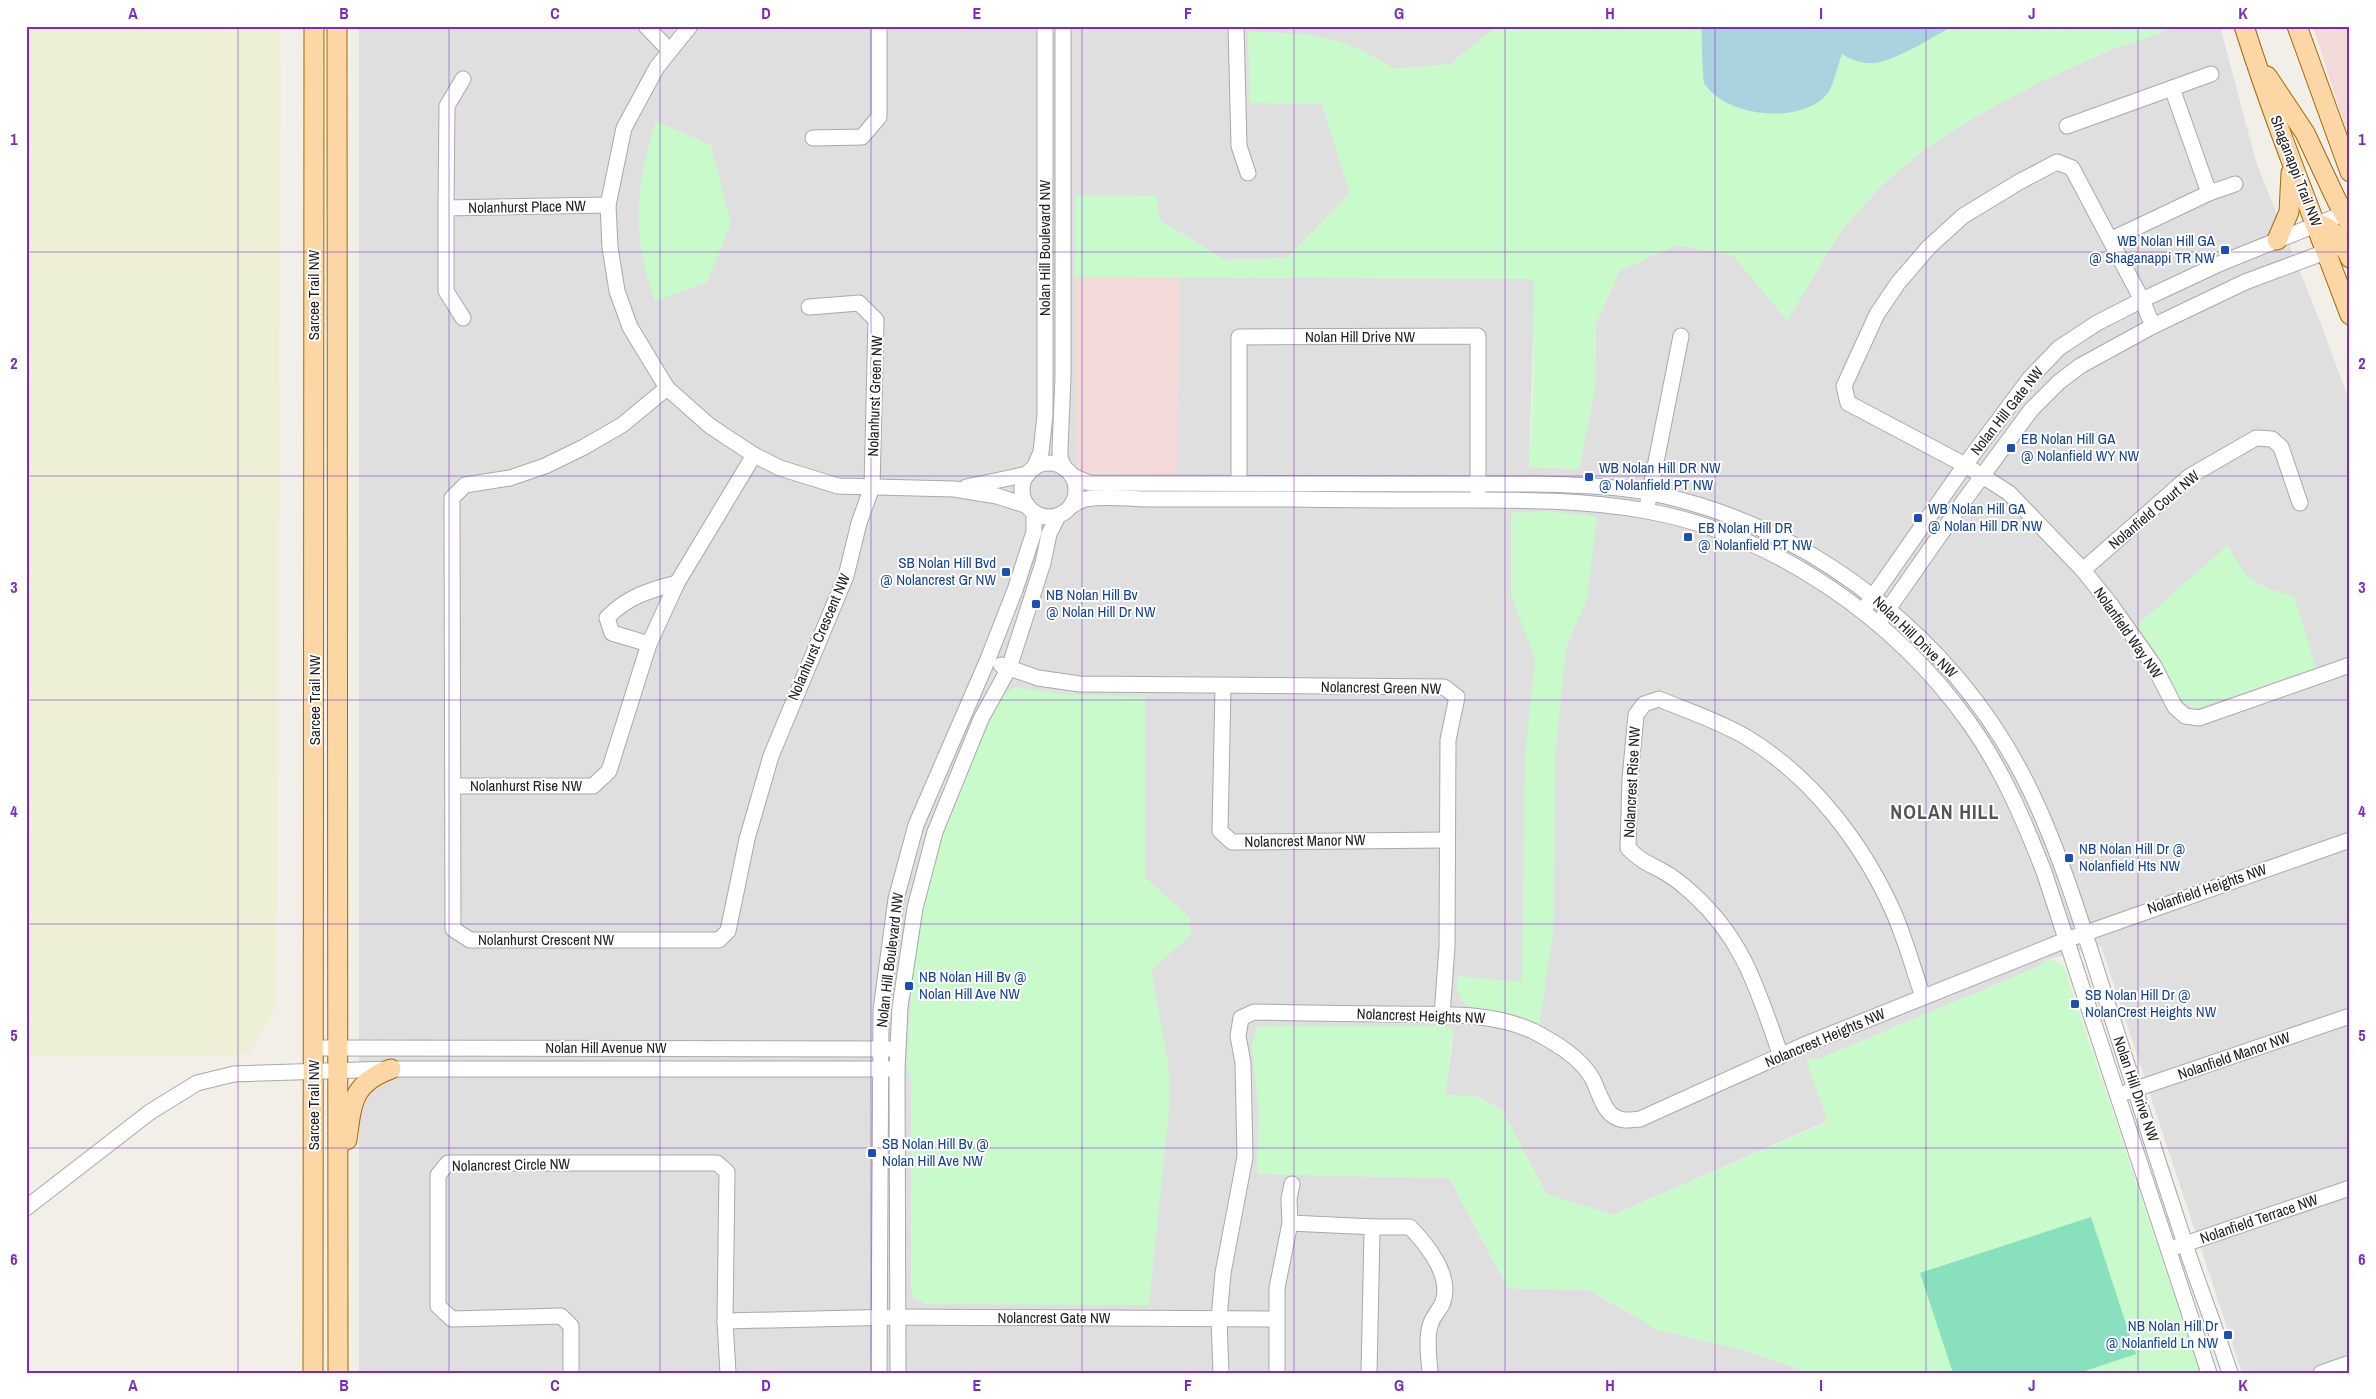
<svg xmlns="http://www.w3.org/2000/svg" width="2376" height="1399" font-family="'Archivo Narrow',sans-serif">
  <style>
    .residential { fill: #e0dfdf }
    .commercial { fill: #f2dad9 }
    .farmland { fill: #eef0d5 }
    .park { fill: #c8facc }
    .pitch { fill: #88e0be }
    .water { fill: #aad3df }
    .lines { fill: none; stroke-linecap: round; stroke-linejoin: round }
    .minor-casing { stroke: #a9a9a9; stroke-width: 17 }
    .major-casing { stroke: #a06b00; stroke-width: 21 }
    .minor { stroke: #fff; stroke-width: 15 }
    .major { stroke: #fcd6a4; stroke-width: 19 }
    .grid { fill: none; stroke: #7b2cbf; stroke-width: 1; stroke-opacity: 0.55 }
    .transit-dot { fill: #1a4fb4; stroke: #fff; stroke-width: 2 }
    .labels { text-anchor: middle; stroke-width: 4; stroke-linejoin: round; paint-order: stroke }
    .street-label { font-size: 15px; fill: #222; stroke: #fff }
    .transit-label { font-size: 15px; fill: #164399; stroke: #fff; text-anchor: start }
    .district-label { font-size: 20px; font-weight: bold; letter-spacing: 1px; fill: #555; stroke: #fff }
    .neatline { fill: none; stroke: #7b2cbf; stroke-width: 2 }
    .grid-label { font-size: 16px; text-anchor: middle; font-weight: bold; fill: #7b2cbf }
  </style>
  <rect width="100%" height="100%" fill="#f2efe9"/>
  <path class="residential" d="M 359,26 L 1498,26 L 1450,64 L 1394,69 L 1365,52 L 1337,41 L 1304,34 L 1322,104 L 1350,193 L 1287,258 L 1225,260 L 1159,220 L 1075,277 L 1535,279 L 1529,467 L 1579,469 L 1595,389 L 1596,323 L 1620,270 L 1678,245 L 1734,256 L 1787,320 L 1840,232 L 1881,186 L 1923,150 L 1980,114 L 2042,81 L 2108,51 L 2180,26 L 2220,26 L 2256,162 L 2321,324 L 2350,403 L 2350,1373 L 2242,1373 L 2101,946 L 2049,959 L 2035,968 L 1819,1059 L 1807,1060 L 1828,1121 L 1613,1215 L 1546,1194 L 1503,1111 L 1479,1097 L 1445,1095 L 1453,1037 L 1441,1026 L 1265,1026 L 1257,1028 L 1252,1046 L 1259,1111 L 1257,1174 L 1449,1178 L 1508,1288 L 1589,1290 L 1658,1330 L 1747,1351 L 1810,1373 L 359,1373 Z"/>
  <g class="commercial">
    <path d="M 2313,26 L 2350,26 L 2350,142 Z"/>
    <path d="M 1075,277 L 1180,278 L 1177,475 L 1077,474 Z"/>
  </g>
  <path class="farmland" d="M 26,26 L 281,26 L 276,1007 L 249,1054 L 26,1057 Z"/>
  <g class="park">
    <path d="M 1498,26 L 2180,26 L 2108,51 L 2042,81 L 1980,114 L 1923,150 L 1881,186 L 1840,232 L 1787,321 L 1734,256 L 1678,245 L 1620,270 L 1596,323 L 1595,389 L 1579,469 L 1529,467 L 1533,394 L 1534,279 L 1075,277 L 1076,195 L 1157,196 L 1159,220 L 1225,260 L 1287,258 L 1350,193 L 1322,104 L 1250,103 L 1248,31 L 1304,34 L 1337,41 L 1365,52 L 1394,69 L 1450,64 Z"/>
    <path d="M 656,121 L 711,145 L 731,223 L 707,282 L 655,301 C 631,234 635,187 656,121 Z"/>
    <path d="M 1548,511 L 1597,517 L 1587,599 L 1566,648 L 1555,757 L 1554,927 L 1539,1026 C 1527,1020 1516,1015 1503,1012 C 1476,1006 1454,1013 1457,976 L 1522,982 L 1525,755 L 1535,659 L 1511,594 L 1511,513 Z"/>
    <path d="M 2228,545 C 2246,581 2255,586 2294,596 L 2316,668 L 2197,708 C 2190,707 2186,705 2181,699 L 2156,652 L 2137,625 Z"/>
    <path d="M 1015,687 L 1060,694 L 1145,697 L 1145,877 L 1190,918 L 1191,935 L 1151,970 L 1168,1061 L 1170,1099 L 1149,1305 L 926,1304 L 913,1297 L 911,1288 L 911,1078 L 907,1071 C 909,1015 912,959 924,904 C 940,830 970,761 1003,694 Z"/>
    <path d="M 2050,959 L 2062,964 L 2065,970 L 2200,1373 L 1810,1373 L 1747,1351 L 1658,1330 L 1589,1290 L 1508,1288 L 1449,1178 L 1257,1174 L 1259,1111 L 1252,1046 L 1257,1028 L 1265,1026 L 1442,1026 L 1453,1029 L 1445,1095 L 1479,1097 L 1503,1111 L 1546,1194 L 1613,1215 L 1828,1122 L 1806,1060 L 1819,1059 L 2035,968 Z"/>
  </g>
  <path class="pitch" d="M 2091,1217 L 2136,1354 L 2079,1373 L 1953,1373 L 1920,1273 Z"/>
  <path class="water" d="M 1702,26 L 1952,26 C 1936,36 1892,62 1875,63 C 1862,64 1852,60 1842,54 C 1839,62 1832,89 1828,93 C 1802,126 1725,117 1704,83 C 1703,81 1701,32 1702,26 Z"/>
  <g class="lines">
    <defs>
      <g id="minor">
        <path d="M 646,26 L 669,50"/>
        <path d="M 690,26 L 657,67 L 624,128 L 608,205 L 610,247 L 617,291 L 630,327 L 667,388 L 710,426 L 754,455 L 780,468 L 838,486 L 954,489 L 997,496 L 1028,506"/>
        <path d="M 1063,26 L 1063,378 L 1060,448 L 1060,458 L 1065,469"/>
        <path d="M 1236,26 L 1239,146 L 1248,173"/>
        <path d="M 463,79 L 447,106 L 446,208 L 446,291 L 463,318"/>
        <path d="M 2172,88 L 2209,193"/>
        <path d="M 2067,126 L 2211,74"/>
        <path d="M 813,138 L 862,137 L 879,117 L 879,26"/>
        <path d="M 446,208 L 608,205"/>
        <path d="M 2110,240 L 2209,193 L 2235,184"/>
        <path d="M 2153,326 L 2142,300 L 2072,168 L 2057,162 L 2019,182 L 1963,216 L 1929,247 L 1898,283 L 1877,314 L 1844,386 L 1848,403 L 1965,465 L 2009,493 L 2083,570 L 2111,605 L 2154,666 L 2175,707 L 2185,716 L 2199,718 L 2350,665"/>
        <path d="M 667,388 L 622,425 L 584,447 L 545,466 L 510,478 L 465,485 L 452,498 L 453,929 L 470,940 L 719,940 L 728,931 L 747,839 L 771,756 L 846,576 L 859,523 L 872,487 L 876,320 L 859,303 L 809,307"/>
        <circle cx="1049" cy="490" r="27"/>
        <path d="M 1034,468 L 1041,452 L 1045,415 L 1045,26"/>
        <path d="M 1071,475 L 1089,483 L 1536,484 C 1580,485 1623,486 1665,496 C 1823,533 1963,648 2032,794 C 2067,868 2089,949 2115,1027 C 2140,1105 2165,1184 2191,1262 C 2204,1299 2218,1336 2230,1373"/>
        <path d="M 1239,483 L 1239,337 L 1478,336 L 1478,493"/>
        <path d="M 966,487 L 1028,474"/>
        <path d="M 1648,502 L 1681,336"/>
        <path d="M 1071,506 C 1076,503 1081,500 1086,499 C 1106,495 1129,499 1149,499 C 1197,499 1245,499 1293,499 C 1344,500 1396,500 1447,500 C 1514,500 1581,499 1647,511 C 1774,534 1896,619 1970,724 C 2002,769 2024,820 2044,872 L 2209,1373"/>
        <path d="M 2083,570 L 2190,476 L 2256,438 L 2272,439 L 2281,447 L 2300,503"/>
        <path d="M 1867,605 L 1965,465 L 2030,378 L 2059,348 L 2097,323 L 2142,300 L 2221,263 L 2350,211"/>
        <path d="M 1882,618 L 1963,502 L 2031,410 L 2059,382 L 2080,366 L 2153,326 L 2245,282 L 2336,248"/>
        <path d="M 649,644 L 612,633 L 607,618 C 626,597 650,590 677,583"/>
        <path d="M 1001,665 L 1038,678 L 1080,684 L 1444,687 L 1457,697 L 1448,740 L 1447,947 L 1442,1015"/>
        <path d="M 1223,687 L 1220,831 L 1232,842 L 1447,840"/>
        <path d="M 453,786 L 593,786 L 609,771 L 649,644 L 677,583 L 754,455"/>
        <path d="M 314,1048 L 889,1049"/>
        <path d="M 1781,1056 C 1758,992 1745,941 1693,894 C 1686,888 1680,882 1672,877 C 1655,865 1644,865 1628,848 L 1630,779 L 1636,715 L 1644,704 L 1659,699 C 1688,711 1719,721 1746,737 C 1811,776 1862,842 1893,911 C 1905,938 1913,968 1923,997"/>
        <path d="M 2127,1092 L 2350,1016"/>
        <path d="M 26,1208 L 150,1112 L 197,1083 L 234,1074 L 391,1069 L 897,1069"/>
        <path d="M 1290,1223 L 1375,1227"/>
        <path d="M 2176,1247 L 2350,1188"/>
        <path d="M 725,1321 L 898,1317 L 1276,1319"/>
        <path d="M 571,1373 L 571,1326 L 561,1316 L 452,1319 L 438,1306 L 438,1175 L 448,1163 L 717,1163 L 727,1172 L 725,1321 L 728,1373"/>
        <path d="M 879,1373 L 881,1010 L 896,899 L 916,825 L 988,659 L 1015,590 L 1034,532 L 1034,512"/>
        <path d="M 898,1373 L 897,1069 L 900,1007 L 915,908 L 935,832 L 981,719 L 1009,668 L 1043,563 L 1049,534 L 1058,516"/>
        <path d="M 1221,1373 L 1219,1319 L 1223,1273 L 1245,1157 L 1243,1063 L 1238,1036 L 1241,1018 L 1254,1012 C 1301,1013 1348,1014 1395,1014 C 1441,1015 1489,1011 1533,1031 C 1554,1042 1580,1057 1592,1078 C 1598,1089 1602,1107 1612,1115 C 1621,1122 1629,1120 1640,1119 L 1804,1045 L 2066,940 L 2350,840"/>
        <path d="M 1277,1373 L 1277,1288 L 1290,1223 L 1289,1199 L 1292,1184"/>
        <path d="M 1369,1373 L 1372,1232 L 1375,1227 L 1410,1227 C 1427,1245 1452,1275 1443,1302 C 1440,1310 1432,1317 1430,1326 C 1426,1340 1429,1358 1430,1373"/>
        <path d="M 2321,1373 L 2350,1363"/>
      </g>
      <g id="major">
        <path d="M 337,26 L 338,1373"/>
        <path d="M 2244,26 C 2275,124 2314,219 2350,315"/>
        <path d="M 2297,26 L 2350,172"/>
        <path d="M 2267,76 L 2305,133 L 2337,201 L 2350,224"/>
        <path d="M 2316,223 C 2335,229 2342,241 2350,258"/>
        <path d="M 2277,240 L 2289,212 L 2291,173"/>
        <path d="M 347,1140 C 352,1103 352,1083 391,1069"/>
        <path d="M 313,1373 L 314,26"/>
      </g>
    </defs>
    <use href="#minor" class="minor-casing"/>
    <use href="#major" class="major-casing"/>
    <use href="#minor" class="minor"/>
    <use href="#major" class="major"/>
  </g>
  <path class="grid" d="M 238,26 L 238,1373M 449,26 L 449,1373M 660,26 L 660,1373M 871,26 L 871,1373M 1082,26 L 1082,1373M 1294,26 L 1294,1373M 1505,26 L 1505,1373M 1715,26 L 1715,1373M 1926,26 L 1926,1373M 2138,26 L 2138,1373M 26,252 L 2350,252M 26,476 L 2350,476M 26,700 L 2350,700M 26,924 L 2350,924M 26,1148 L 2350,1148"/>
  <g class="transit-dot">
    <rect x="2220" y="245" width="10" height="10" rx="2.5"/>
    <rect x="2006" y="443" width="10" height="10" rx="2.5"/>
    <rect x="1584" y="472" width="10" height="10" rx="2.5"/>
    <rect x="1913" y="513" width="10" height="10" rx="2.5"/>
    <rect x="1683" y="532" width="10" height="10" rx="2.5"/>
    <rect x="1001" y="567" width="10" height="10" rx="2.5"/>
    <rect x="1031" y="599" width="10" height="10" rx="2.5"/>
    <rect x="2064" y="853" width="10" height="10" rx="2.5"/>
    <rect x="904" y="981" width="10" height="10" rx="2.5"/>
    <rect x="2070" y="999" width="10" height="10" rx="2.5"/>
    <rect x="867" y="1148" width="10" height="10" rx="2.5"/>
    <rect x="2223" y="1330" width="10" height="10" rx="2.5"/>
  </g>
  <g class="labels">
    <g class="street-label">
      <text transform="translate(2296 171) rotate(69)" y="5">Shaganappi Trail NW</text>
      <text transform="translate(527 207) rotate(-1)" y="5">Nolanhurst Place NW</text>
      <text transform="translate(1045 248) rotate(-90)" y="5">Nolan Hill Boulevard NW</text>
      <text transform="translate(314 295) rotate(-90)" y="5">Sarcee Trail NW</text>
      <text x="1360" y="342">Nolan Hill Drive NW</text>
      <text transform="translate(875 396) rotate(-88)" y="5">Nolanhurst Green NW</text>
      <text transform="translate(2007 411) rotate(-52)" y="5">Nolan Hill Gate NW</text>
      <text transform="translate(2154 510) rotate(-40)" y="5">Nolanfield Court NW</text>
      <text transform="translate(2128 633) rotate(55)" y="5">Nolanfield Way NW</text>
      <text transform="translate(819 637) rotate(-67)" y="5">Nolanhurst Crescent NW</text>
      <text transform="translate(1915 637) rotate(44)" y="5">Nolan Hill Drive NW</text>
      <text transform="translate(1381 688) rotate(1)" y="5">Nolancrest Green NW</text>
      <text transform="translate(315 700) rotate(-90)" y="5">Sarcee Trail NW</text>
      <text transform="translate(1632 782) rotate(-87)" y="5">Nolancrest Rise NW</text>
      <text x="526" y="791">Nolanhurst Rise NW</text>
      <text transform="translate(1305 841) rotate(-1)" y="5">Nolancrest Manor NW</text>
      <text transform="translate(2207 889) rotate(-19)" y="5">Nolanfield Heights NW</text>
      <text x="546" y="945">Nolanhurst Crescent NW</text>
      <text transform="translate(890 960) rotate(-83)" y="5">Nolan Hill Boulevard NW</text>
      <text transform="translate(1421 1016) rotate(2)" y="5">Nolancrest Heights NW</text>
      <text transform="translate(1825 1038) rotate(-23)" y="5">Nolancrest Heights NW</text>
      <text x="606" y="1053">Nolan Hill Avenue NW</text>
      <text transform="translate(2234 1056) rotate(-19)" y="5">Nolanfield Manor NW</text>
      <text transform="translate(2136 1089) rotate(71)" y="5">Nolan Hill Drive NW</text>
      <text transform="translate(314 1105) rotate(-90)" y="5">Sarcee Trail NW</text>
      <text transform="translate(511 1165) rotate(-1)" y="5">Nolancrest Circle NW</text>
      <text transform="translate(2259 1219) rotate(-19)" y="5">Nolanfield Terrace NW</text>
      <text x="1054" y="1323">Nolancrest Gate NW</text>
    </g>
    <g class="transit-label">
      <text x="2215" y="246" text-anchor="end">WB Nolan Hill GA<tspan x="2215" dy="17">@ Shaganappi TR NW</tspan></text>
      <text x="2021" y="444">EB Nolan Hill GA<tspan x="2021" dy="17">@ Nolanfield WY NW</tspan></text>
      <text x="1599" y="473">WB Nolan Hill DR NW<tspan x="1599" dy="17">@ Nolanfield PT NW</tspan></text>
      <text x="1928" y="514">WB Nolan Hill GA<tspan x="1928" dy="17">@ Nolan Hill DR NW</tspan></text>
      <text x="1698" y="533">EB Nolan Hill DR<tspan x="1698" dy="17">@ Nolanfield PT NW</tspan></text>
      <text x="996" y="568" text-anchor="end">SB Nolan Hill Bvd<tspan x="996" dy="17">@ Nolancrest Gr NW</tspan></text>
      <text x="1046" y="600">NB Nolan Hill Bv<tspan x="1046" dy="17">@ Nolan Hill Dr NW</tspan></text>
      <text x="2079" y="854">NB Nolan Hill Dr @<tspan x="2079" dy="17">Nolanfield Hts NW</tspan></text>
      <text x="919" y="982">NB Nolan Hill Bv @<tspan x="919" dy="17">Nolan Hill Ave NW</tspan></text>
      <text x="2085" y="1000">SB Nolan Hill Dr @<tspan x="2085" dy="17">NolanCrest Heights NW</tspan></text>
      <text x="882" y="1149">SB Nolan Hill Bv @<tspan x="882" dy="17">Nolan Hill Ave NW</tspan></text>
      <text x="2218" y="1331" text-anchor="end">NB Nolan Hill Dr<tspan x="2218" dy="17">@ Nolanfield Ln NW</tspan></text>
    </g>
    <g class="district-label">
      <text x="1945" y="819">NOLAN HILL</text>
    </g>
  </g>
  <rect width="2376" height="1399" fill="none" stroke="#ffffff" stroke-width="55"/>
  <rect x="28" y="28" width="2320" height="1344" class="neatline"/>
  <g class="grid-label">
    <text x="133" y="19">A</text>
    <text x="344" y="19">B</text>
    <text x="555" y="19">C</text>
    <text x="766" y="19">D</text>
    <text x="977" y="19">E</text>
    <text x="1188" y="19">F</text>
    <text x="1399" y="19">G</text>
    <text x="1610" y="19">H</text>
    <text x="1821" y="19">I</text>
    <text x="2032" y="19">J</text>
    <text x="2243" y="19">K</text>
    <text x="14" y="145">1</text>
    <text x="2362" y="145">1</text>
    <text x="14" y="369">2</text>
    <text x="2362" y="369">2</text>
    <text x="14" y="593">3</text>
    <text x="2362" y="593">3</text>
    <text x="14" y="817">4</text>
    <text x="2362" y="817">4</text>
    <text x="14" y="1041">5</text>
    <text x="2362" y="1041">5</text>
    <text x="14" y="1265">6</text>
    <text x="2362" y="1265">6</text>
    <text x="133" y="1391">A</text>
    <text x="344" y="1391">B</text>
    <text x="555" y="1391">C</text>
    <text x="766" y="1391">D</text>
    <text x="977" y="1391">E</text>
    <text x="1188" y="1391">F</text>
    <text x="1399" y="1391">G</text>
    <text x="1610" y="1391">H</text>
    <text x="1821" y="1391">I</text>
    <text x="2032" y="1391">J</text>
    <text x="2243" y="1391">K</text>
  </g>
</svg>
